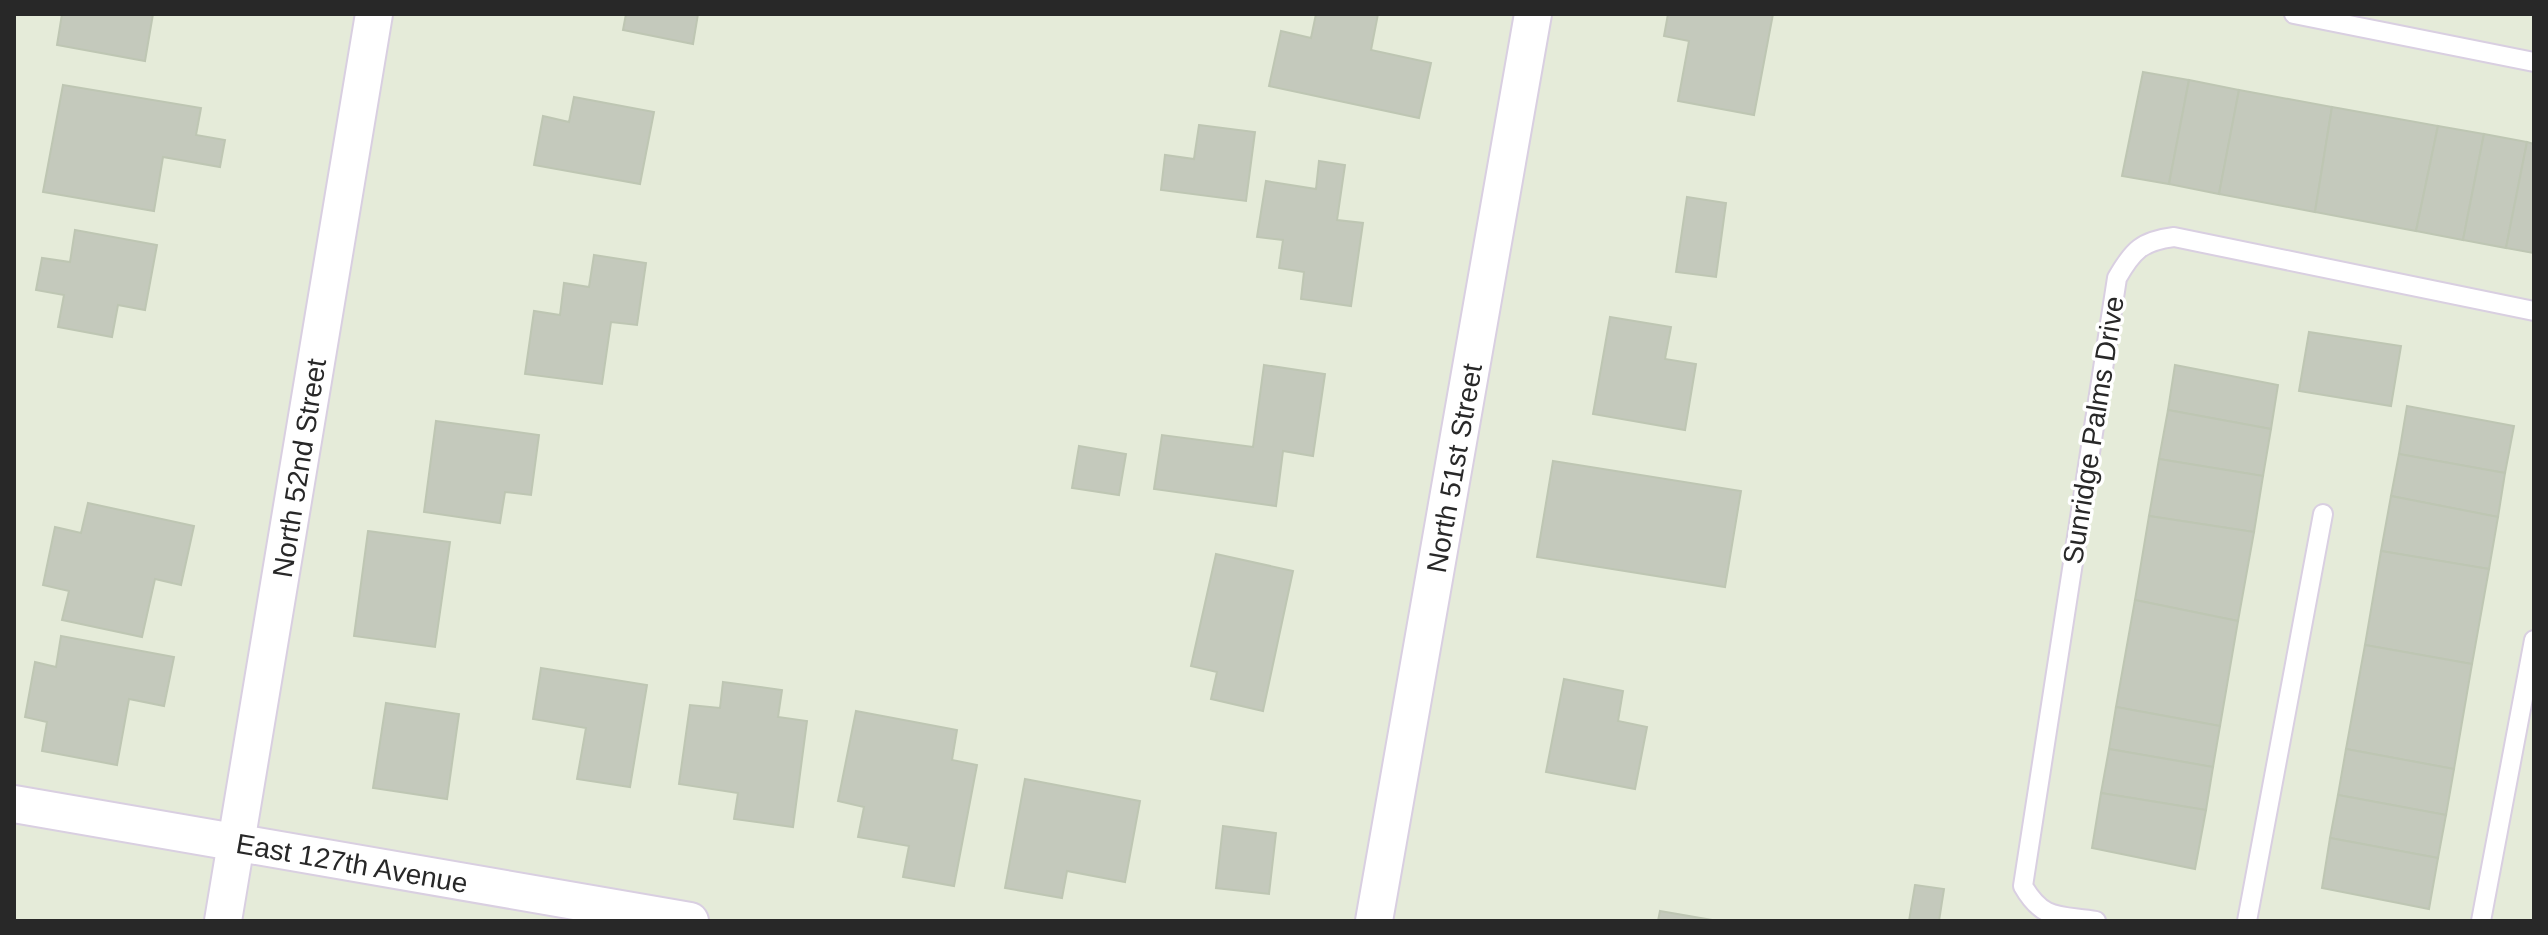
<svg xmlns="http://www.w3.org/2000/svg" width="2548" height="935" font-family="Arial,sans-serif">
  <style>
    .building { fill: #c4c9bc; stroke: #bec6b3; stroke-width: 2 }
    .lines { fill: none; stroke-linecap: round; stroke-linejoin: round }
    .lane-casing { stroke: #d9cfe1; stroke-width: 22 }
    .street-casing { stroke: #d9cfe1; stroke-width: 40 }
    .lane { stroke: #fff; stroke-width: 18 }
    .street { stroke: #fff; stroke-width: 36 }
    .labels { text-anchor: middle; stroke-width: 7; stroke-linejoin: round; paint-order: stroke }
    .street-label { font-size: 28px; fill: #282828; stroke: #fff }
  </style>
  <rect width="100%" height="100%" fill="#e5ebd9"/>
  <g class="building">
    <path d="M 62,14 L 153,14 L 145,61 L 57,45 Z"/>
    <path d="M 626,14 L 698,14 L 693,44 L 623,30 Z"/>
    <path d="M 1316,14 L 1378,14 L 1371,50 L 1431,63 L 1419,118 L 1269,86 L 1281,31 L 1311,38 Z"/>
    <path d="M 1668,14 L 1773,14 L 1754,115 L 1678,101 L 1689,41 L 1664,36 Z"/>
    <path d="M 2143,72 L 2189,80 L 2169,184 L 2122,176 Z"/>
    <path d="M 2189,80 L 2239,90 L 2219,194 L 2169,184 Z"/>
    <path d="M 63,85 L 201,108 L 196,135 L 225,140 L 220,167 L 163,157 L 154,211 L 43,192 Z"/>
    <path d="M 2239,90 L 2332,107 L 2315,212 L 2219,194 Z"/>
    <path d="M 574,97 L 654,112 L 640,184 L 534,165 L 543,116 L 569,122 Z"/>
    <path d="M 2332,107 L 2438,126 L 2416,231 L 2315,212 Z"/>
    <path d="M 1199,125 L 1255,132 L 1246,201 L 1161,190 L 1165,155 L 1194,159 Z"/>
    <path d="M 2438,126 L 2484,134 L 2463,240 L 2416,231 Z"/>
    <path d="M 2484,134 L 2527,142 L 2506,248 L 2463,240 Z"/>
    <path d="M 2527,142 L 2534,144 L 2534,253 L 2506,248 Z"/>
    <path d="M 1319,161 L 1345,165 L 1337,220 L 1363,223 L 1351,306 L 1301,299 L 1304,272 L 1279,268 L 1283,240 L 1257,237 L 1266,181 L 1316,189 Z"/>
    <path d="M 1687,197 L 1726,203 L 1716,277 L 1676,272 Z"/>
    <path d="M 75,230 L 157,245 L 145,310 L 118,305 L 112,337 L 58,327 L 64,295 L 36,290 L 42,258 L 70,262 Z"/>
    <path d="M 594,255 L 646,263 L 637,325 L 611,322 L 602,384 L 525,374 L 534,311 L 560,315 L 564,283 L 589,287 Z"/>
    <path d="M 1610,317 L 1671,327 L 1665,359 L 1696,364 L 1685,430 L 1593,414 Z"/>
    <path d="M 2309,332 L 2401,346 L 2391,406 L 2299,391 Z"/>
    <path d="M 1264,365 L 1325,374 L 1313,456 L 1283,451 L 1276,506 L 1154,489 L 1162,435 L 1253,447 Z"/>
    <path d="M 2175,365 L 2278,385 L 2271,429 L 2168,410 Z"/>
    <path d="M 2407,406 L 2514,426 L 2505,473 L 2399,454 Z"/>
    <path d="M 2168,410 L 2271,429 L 2263,476 L 2159,459 Z"/>
    <path d="M 436,421 L 539,435 L 531,495 L 505,492 L 500,523 L 424,512 Z"/>
    <path d="M 1079,446 L 1126,454 L 1119,495 L 1072,488 Z"/>
    <path d="M 2399,454 L 2505,473 L 2498,517 L 2391,496 Z"/>
    <path d="M 2159,459 L 2263,476 L 2254,532 L 2149,516 Z"/>
    <path d="M 1553,461 L 1741,491 L 1725,587 L 1537,557 Z"/>
    <path d="M 2391,496 L 2498,517 L 2489,569 L 2381,551 Z"/>
    <path d="M 88,503 L 194,526 L 181,585 L 155,579 L 142,637 L 62,620 L 69,591 L 43,585 L 55,527 L 81,533 Z"/>
    <path d="M 2149,516 L 2254,532 L 2238,621 L 2135,600 Z"/>
    <path d="M 368,531 L 450,542 L 435,647 L 354,636 Z"/>
    <path d="M 2381,551 L 2489,569 L 2472,664 L 2365,645 Z"/>
    <path d="M 1216,554 L 1293,571 L 1263,711 L 1211,699 L 1217,672 L 1191,666 Z"/>
    <path d="M 2135,600 L 2238,621 L 2220,726 L 2116,707 Z"/>
    <path d="M 61,636 L 174,657 L 164,706 L 129,699 L 117,765 L 42,751 L 47,722 L 25,717 L 35,662 L 56,667 Z"/>
    <path d="M 2365,645 L 2472,664 L 2454,769 L 2346,749 Z"/>
    <path d="M 541,668 L 647,685 L 630,787 L 577,779 L 586,728 L 533,719 Z"/>
    <path d="M 1564,679 L 1623,691 L 1618,721 L 1647,727 L 1635,789 L 1546,772 Z"/>
    <path d="M 723,682 L 782,690 L 778,717 L 807,721 L 793,827 L 734,819 L 738,793 L 679,784 L 690,705 L 720,708 Z"/>
    <path d="M 386,703 L 459,714 L 447,799 L 373,788 Z"/>
    <path d="M 2116,707 L 2220,726 L 2213,767 L 2109,749 Z"/>
    <path d="M 856,711 L 957,730 L 952,760 L 977,765 L 954,886 L 903,877 L 909,846 L 858,837 L 864,807 L 838,801 Z"/>
    <path d="M 2109,749 L 2213,767 L 2206,810 L 2101,793 Z"/>
    <path d="M 2346,749 L 2454,769 L 2446,815 L 2338,795 Z"/>
    <path d="M 1025,779 L 1140,801 L 1125,882 L 1067,871 L 1062,898 L 1005,888 Z"/>
    <path d="M 2101,793 L 2206,810 L 2195,869 L 2092,848 Z"/>
    <path d="M 2338,795 L 2446,815 L 2438,858 L 2330,838 Z"/>
    <path d="M 1223,826 L 1276,833 L 1269,894 L 1216,888 Z"/>
    <path d="M 2330,838 L 2438,858 L 2429,909 L 2322,888 Z"/>
    <path d="M 1915,885 L 1944,889 L 1939,921 L 1909,921 Z"/>
    <path d="M 1660,911 L 1718,921 L 1658,921 Z"/>
  </g>
  <g class="lines">
    <defs>
      <g id="lane">
        <path d="M 2294,14 L 2534,62"/>
        <path d="M 2096,921 C 2059,915 2043,921 2023,886 L 2117,278 C 2133,250 2142,241 2174,237 L 2534,311"/>
        <path d="M 2247,921 L 2323,514"/>
        <path d="M 2481,921 L 2534,640"/>
      </g>
      <g id="street">
        <path d="M 14,804 L 690,921"/>
        <path d="M 223,921 L 374,14"/>
        <path d="M 1374,921 L 1533,14"/>
      </g>
    </defs>
    <use href="#lane" class="lane-casing"/>
    <use href="#street" class="street-casing"/>
    <use href="#lane" class="lane"/>
    <use href="#street" class="street"/>
  </g>
  <g class="labels">
    <g class="street-label">
      <text transform="translate(2093 430) rotate(-81)" y="10">Sunridge Palms Drive</text>
      <text transform="translate(299 468) rotate(-81)" y="10">North 52nd Street</text>
      <text transform="translate(1454 468) rotate(-80)" y="10">North 51st Street</text>
      <text transform="translate(352 863) rotate(10)" y="10">East 127th Avenue</text>
    </g>
  </g>
  <rect width="2548" height="935" fill="none" stroke="#282828" stroke-width="32"/>
</svg>
